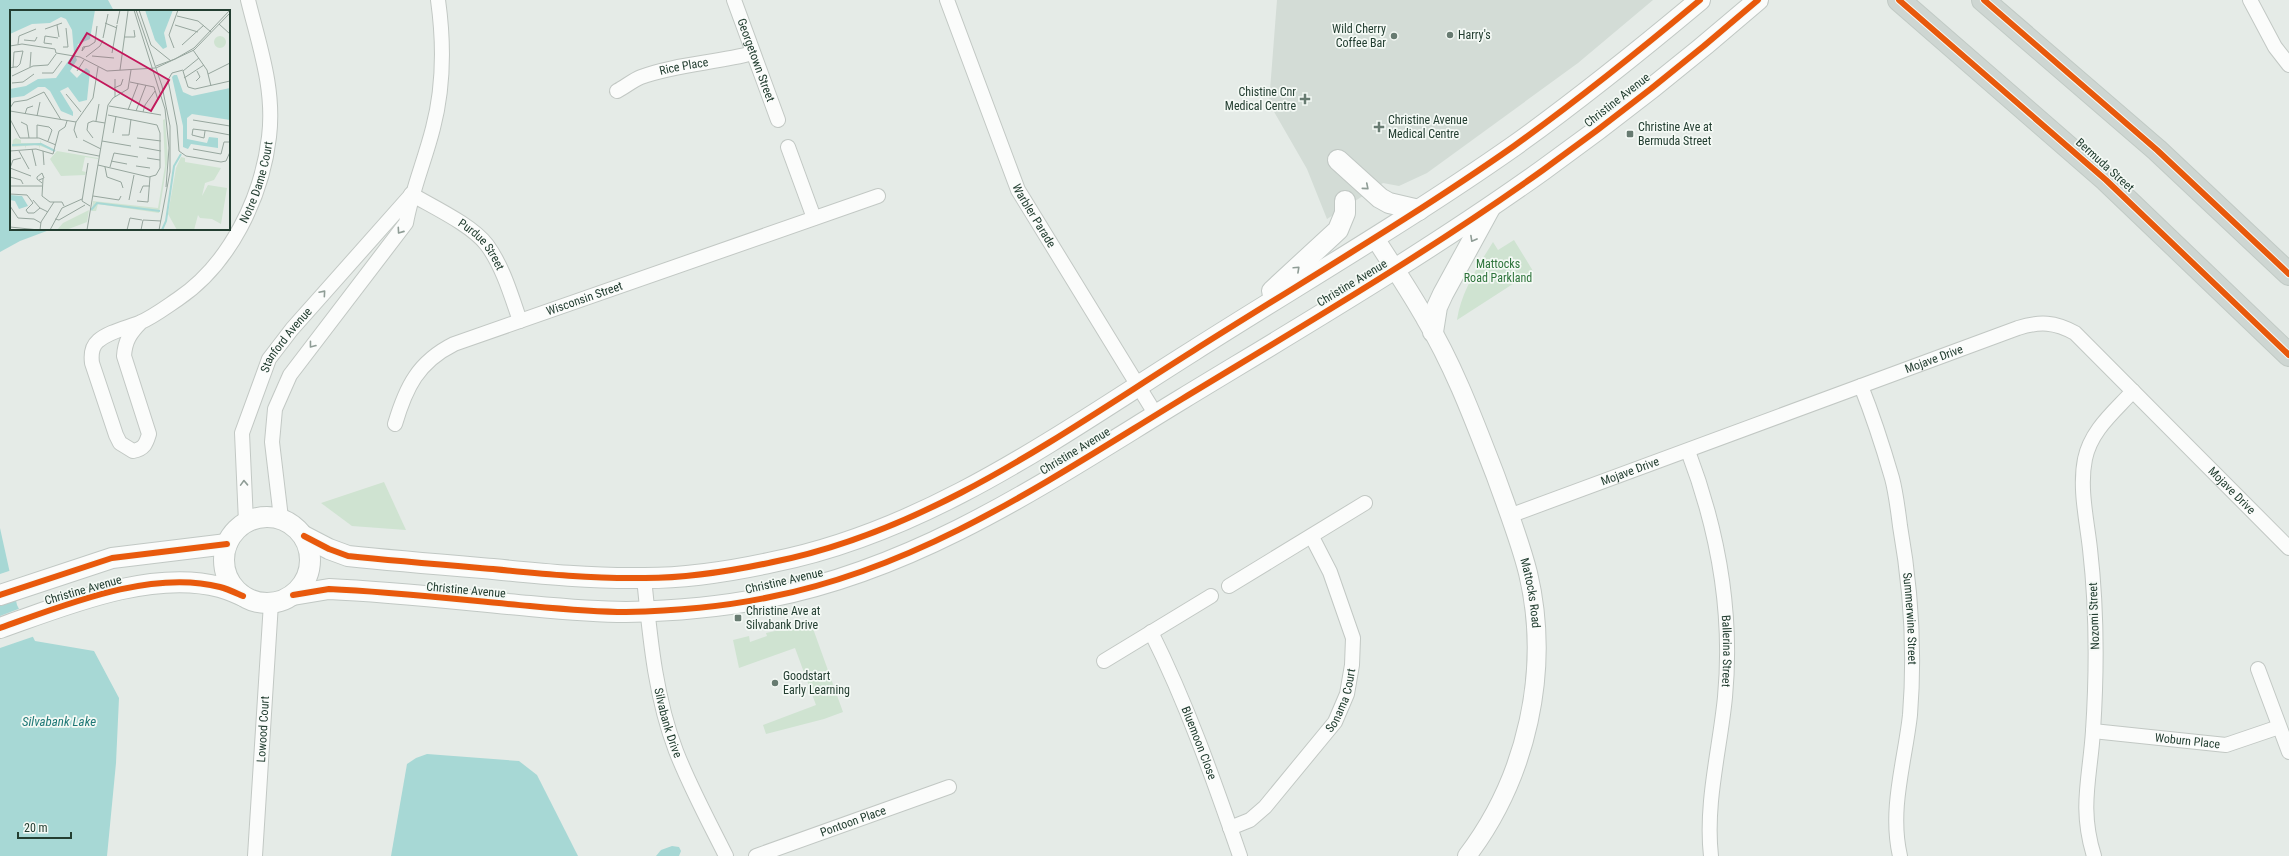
<svg xmlns="http://www.w3.org/2000/svg" width="2289" height="856" font-family="'Roboto Condensed',sans-serif">
  <style>
    .built { fill: #d3dcd6 }
    .green { fill: #cfe3d1 }
    .water { fill: #a7d8d5 }
    .pier { fill: #e5ebe7 }
    .lines { fill: none; stroke-linecap: round; stroke-linejoin: round }
    .minor-casing { stroke: #c2c8c4; stroke-width: 16 }
    .tertiary-casing { stroke: #c2c8c4; stroke-width: 20 }
    .secondary-casing { stroke: #c1c8c4; stroke-width: 22 }
    .primary-casing { stroke: #c1cac5; stroke-width: 24 }
    .minor { stroke: #fbfcfb; stroke-width: 14 }
    .tertiary { stroke: #fbfcfb; stroke-width: 18 }
    .secondary { stroke: #fbfcfb; stroke-width: 20 }
    .primary { stroke: #ced6d2; stroke-width: 22 }
    .cycleway-casing { stroke: #f4f9f5; stroke-width: 8 }
    .cycleway { stroke: #e8590c; stroke-width: 6 }
    .oneway { stroke: #8f9d96 }
    .poi-dot { fill: #677b71; stroke: #f4f9f5; stroke-width: 1.5 }
    .labels { text-anchor: middle; stroke-width: 3.5; stroke-linejoin: round; paint-order: stroke }
    .poi-label { font-size: 12px; fill: #233e31; stroke: #f4f9f5; text-anchor: start }
    .street-label { font-size: 12px; fill: #233e31; stroke: #f4f9f5 }
    .park-label { font-size: 12px; fill: #2e743b; stroke: #f4f9f5 }
    .water-label { font-size: 13px; font-style: italic; fill: #1e7876; stroke: #f4f9f5 }
    .inset-river { fill: none; stroke: #a7d8d5; stroke-width: 2 }
    .inset-road { fill: none; stroke: #97a69e; stroke-width: 1 }
    .view { fill: #c2185b; fill-opacity: 0.15; stroke: #c2185b; stroke-width: 2 }
    .inset-edge { fill: none; stroke: #233e31; stroke-width: 2 }
  </style>
  <rect width="100%" height="100%" fill="#e5ebe7"/>
  <path class="built" d="M 1277,0 L 1653,0 L 1578,63 L 1427,173 L 1399,186 L 1383,183 L 1327,219 L 1307,169 L 1269,103 Z"/>
  <g class="green">
    <path d="M 1514,240 L 1533,271 L 1457,320 C 1461,292 1478,266 1493,242 L 1498,250 Z"/>
    <path d="M 384,482 L 406,530 L 352,526 L 321,503 Z"/>
    <path d="M 811,623 L 843,712 L 824,719 L 766,734 L 763,725 L 816,705 L 795,648 L 739,668 L 733,640 L 749,636 L 750,642 L 767,636 L 766,633 Z"/>
  </g>
  <g class="water">
    <path d="M 0,0 L 108,0 L 114,11 L 11,11 L 11,229 L 52,229 L 20,241 L 0,252 Z"/>
    <path d="M 0,528 L 17,605 L 35,641 L 94,651 L 119,698 L 116,763 L 107,856 L 0,856 Z"/>
    <path d="M 427,754 L 519,761 L 537,775 L 578,856 L 391,856 L 407,764 L 416,758 Z"/>
    <path d="M 672,846 L 679,847 L 681,851 L 679,856 L 656,856 L 661,850 Z"/>
  </g>
  <g class="pier">
    <path d="M 12,570 L 18,599 L 0,606 L 0,574 Z"/>
    <path d="M 21,608 L 35,636 L 0,648 L 0,616 Z"/>
  </g>
  <g class="lines">
    <defs>
      <g id="minor">
        <path id="s1" d="M 734,0 L 778,120"/>
        <path id="s2" d="M 947,0 L 1018,190 L 1156,415"/>
        <path d="M 2250,0 L 2275,47 L 2289,65"/>
        <path id="s3" d="M 617,91 C 625,87 633,80 641,77 C 676,64 716,63 753,53"/>
        <path d="M 788,147 L 814,218"/>
        <path id="s4" d="M 411,194 C 433,207 472,225 487,245 C 503,267 511,295 520,321"/>
        <path id="s5" d="M 141,322 C 130,333 125,341 124,356 L 149,434 C 146,444 144,449 133,451 L 120,443 L 116,435 L 92,363 C 91,355 91,347 98,341 C 108,332 126,328 139,323 C 153,317 166,307 178,299 C 230,264 262,197 269,137 C 275,89 259,45 248,0"/>
        <path id="s6" d="M 1861,386 C 1873,416 1883,447 1892,478 C 1896,493 1898,510 1900,526 C 1911,588 1915,652 1910,715 C 1905,761 1889,809 1900,856"/>
        <path id="s7" d="M 395,424 C 406,387 418,362 454,344 L 878,196"/>
        <path id="s8" d="M 1688,451 C 1718,530 1733,612 1725,697 C 1720,749 1705,803 1711,856"/>
        <path id="s9" d="M 1509,516 L 2018,328 C 2040,321 2055,322 2075,333 L 2289,548"/>
        <path d="M 281,518 L 272,442 L 275,409 L 290,375 L 406,223 C 412,190 425,160 433,128 C 444,86 444,43 438,0"/>
        <path id="s10" d="M 246,522 L 242,433 L 269,359 L 292,329 L 411,195"/>
        <path id="s11" d="M 644,578 C 650,637 655,696 676,751 C 690,787 709,822 726,856"/>
        <path d="M 1229,586 L 1365,503"/>
        <path id="s12" d="M 1151,632 C 1187,704 1214,781 1240,856"/>
        <path d="M 1104,661 L 1211,596"/>
        <path d="M 2258,669 L 2289,752"/>
        <path id="s13" d="M 2093,731 L 2226,745 L 2279,727"/>
        <path id="s14" d="M 1230,828 L 1250,820 L 1265,807 L 1335,722 L 1347,694 L 1352,665 L 1353,638 L 1330,572 L 1312,537"/>
        <path id="s15" d="M 255,856 L 271,603"/>
        <path id="s16" d="M 756,856 L 949,787"/>
        <path d="M 2094,856 C 2079,808 2090,778 2093,731 C 2097,670 2097,610 2090,549 C 2087,521 2079,488 2085,459 C 2091,430 2114,412 2133,391"/>
      </g>
      <g id="tertiary">
        <path id="s17" d="M 1375,238 C 1392,265 1410,291 1425,318 C 1455,368 1475,423 1496,477 C 1507,508 1520,541 1528,573 C 1551,670 1527,777 1467,856"/>
      </g>
      <g id="secondary">
        <path d="M 1338,160 L 1380,198 L 1389,203 L 1419,210"/>
        <path d="M 1272,291 L 1338,230 L 1345,213 L 1345,201"/>
        <path d="M 1433,332 L 1437,307 L 1443,294 L 1490,208"/>
        <circle cx="267" cy="560" r="43"/>
        <path d="M 304,536 L 329,549 L 348,556 C 396,561 445,565 493,569 C 543,574 594,579 645,578 C 687,578 732,571 773,562 C 929,531 1061,434 1193,351 C 1300,283 1410,219 1514,146 C 1578,100 1639,51 1700,0"/>
        <path d="M 0,595 L 112,558 L 227,544"/>
        <path d="M 293,595 L 329,589 C 396,592 463,600 530,606 C 562,609 594,612 626,612 C 674,611 723,607 770,597 C 923,567 1052,478 1182,399 C 1304,325 1427,253 1543,170 C 1617,117 1689,60 1758,0"/>
        <path d="M 0,628 C 65,605 151,569 220,587 C 228,589 236,593 243,596"/>
      </g>
      <g id="primary">
        <path d="M 1899,0 L 2106,180 L 2289,355"/>
        <path d="M 1983,0 L 2157,150 L 2289,274"/>
      </g>
    </defs>
    <use href="#minor" class="minor-casing"/>
    <use href="#tertiary" class="tertiary-casing"/>
    <use href="#secondary" class="secondary-casing"/>
    <use href="#primary" class="primary-casing"/>
    <use href="#minor" class="minor"/>
    <use href="#tertiary" class="tertiary"/>
    <use href="#secondary" class="secondary"/>
    <use href="#primary" class="primary"/>
    <defs>
      <g id="cycleway">
        <path d="M 1899,0 L 2106,180 L 2289,355"/>
        <path d="M 1984,0 L 2157,150 L 2289,274"/>
        <path d="M 304,536 L 329,549 L 348,556 C 396,561 445,565 493,569 C 543,574 594,579 645,578 C 687,578 732,571 773,562 C 929,531 1061,434 1193,351 C 1300,283 1410,219 1514,146 C 1578,100 1639,51 1700,0"/>
        <path d="M 0,595 L 112,558 L 227,544"/>
        <path d="M 293,595 L 329,589 C 396,592 463,600 530,606 C 562,609 594,612 626,612 C 674,611 723,607 770,597 C 923,567 1052,478 1182,399 C 1304,325 1427,253 1543,170 C 1617,117 1689,60 1758,0"/>
        <path d="M 0,628 C 65,605 151,569 220,587 C 228,589 236,593 243,596"/>
      </g>
    </defs>
    <use href="#cycleway" class="cycleway-casing"/>
    <use href="#cycleway" class="cycleway"/>
  </g>
  <defs><path id="oneway-chevron" d="M-2-3.5L2.5 0L-2 3.5" fill="none" stroke-width="1.6" stroke-linecap="round" stroke-linejoin="round"/></defs>
  <g class="oneway">
    <use href="#oneway-chevron" transform="translate(1366 187) rotate(40)"/>
    <use href="#oneway-chevron" transform="translate(400 231) rotate(125)"/>
    <use href="#oneway-chevron" transform="translate(1473 239) rotate(119)"/>
    <use href="#oneway-chevron" transform="translate(1297 269) rotate(-43)"/>
    <use href="#oneway-chevron" transform="translate(323 293) rotate(-49)"/>
    <use href="#oneway-chevron" transform="translate(312 345) rotate(128)"/>
    <use href="#oneway-chevron" transform="translate(244 483) rotate(-92)"/>
  </g>
  <g class="poi-dot">
    <circle cx="1450" cy="35" r="4"/>
    <circle cx="1394" cy="36" r="4"/>
    <path d="M1303 93h4v4h4v4h-4v4h-4v-4h-4v-4h4z"/>
    <path d="M1377 121h4v4h4v4h-4v4h-4v-4h-4v-4h4z"/>
    <rect x="1626" y="130" width="8" height="8" rx="2"/>
    <rect x="734" y="614" width="8" height="8" rx="2"/>
    <circle cx="775" cy="683" r="4"/>
  </g>
  <g class="labels">
    <g class="poi-label">
      <text x="1386" y="33" text-anchor="end">Wild Cherry<tspan x="1386" dy="14">Coffee Bar</tspan></text>
      <text x="1458" y="39">Harry's</text>
      <text x="1296" y="96" text-anchor="end">Chistine Cnr<tspan x="1296" dy="14">Medical Centre</tspan></text>
      <text x="1388" y="124">Christine Avenue<tspan x="1388" dy="14">Medical Centre</tspan></text>
      <text x="1638" y="131">Christine Ave at<tspan x="1638" dy="14">Bermuda Street</tspan></text>
      <text x="746" y="615">Christine Ave at<tspan x="746" dy="14">Silvabank Drive</tspan></text>
      <text x="783" y="680">Goodstart<tspan x="783" dy="14">Early Learning</tspan></text>
    </g>
    <g class="street-label">
      <text dy="4" stroke="none"><textPath href="#s1" startOffset="64">Georgetown Street</textPath></text>
      <text dy="4" stroke="none"><textPath href="#s3" startOffset="72">Rice Place</textPath></text>
      <text transform="translate(1617 100) rotate(-38)" y="4">Christine Avenue</text>
      <text transform="translate(2105 165) rotate(42)" y="4">Bermuda Street</text>
      <text dy="4" stroke="none"><textPath href="#s5" startOffset="505">Notre Dame Court</textPath></text>
      <text dy="4" stroke="none"><textPath href="#s2" startOffset="233">Warbler Parade</textPath></text>
      <text dy="4" stroke="none"><textPath href="#s4" startOffset="88">Purdue Street</textPath></text>
      <text transform="translate(1352 283) rotate(-31)" y="4">Christine Avenue</text>
      <text dy="4" stroke="none"><textPath href="#s7" startOffset="241">Wisconsin Street</textPath></text>
      <text dy="4" stroke="none"><textPath href="#s10" startOffset="193">Stanford Avenue</textPath></text>
      <text dy="4" stroke="none"><textPath href="#s9" startOffset="453">Mojave Drive</textPath></text>
      <text transform="translate(1075 451) rotate(-31)" y="4">Christine Avenue</text>
      <text dy="4" stroke="none"><textPath href="#s9" startOffset="129">Mojave Drive</textPath></text>
      <text dy="4" stroke="none"><textPath href="#s9" startOffset="824">Mojave Drive</textPath></text>
      <text transform="translate(784 581) rotate(-13)" y="4">Christine Avenue</text>
      <text transform="translate(83 590) rotate(-16)" y="4">Christine Avenue</text>
      <text transform="translate(466 590) rotate(5)" y="4">Christine Avenue</text>
      <text dy="4" stroke="none"><textPath href="#s17" startOffset="390">Mattocks Road</textPath></text>
      <text transform="translate(2094 616) rotate(-92)" y="4">Nozomi Street</text>
      <text dy="4" stroke="none"><textPath href="#s6" startOffset="239">Summerwine Street</textPath></text>
      <text dy="4" stroke="none"><textPath href="#s8" startOffset="205">Ballerina Street</textPath></text>
      <text dy="4" stroke="none"><textPath href="#s14" startOffset="174">Sonama Court</textPath></text>
      <text dy="4" stroke="none"><textPath href="#s11" startOffset="147">Silvabank Drive</textPath></text>
      <text dy="4" stroke="none"><textPath href="#s15" startOffset="127">Lowood Court</textPath></text>
      <text dy="4" stroke="none"><textPath href="#s13" startOffset="95">Woburn Place</textPath></text>
      <text dy="4" stroke="none"><textPath href="#s12" startOffset="121">Bluemoon Close</textPath></text>
      <text dy="4" stroke="none"><textPath href="#s16" startOffset="103">Pontoon Place</textPath></text>
    </g>
    <g class="park-label">
      <text x="1498" y="268">Mattocks<tspan x="1498" dy="14">Road Parkland</tspan></text>
    </g>
    <g class="water-label">
      <text x="59" y="726">Silvabank Lake</text>
    </g>
  </g>
  <g transform="translate(10 10)">
    <rect width="220" height="220" fill="#e5ebe7"/>
    <path d="M204 32a6 6 0 1 1 12 0a6 6 0 1 1-12 0ZM 155,109 L 158,148 L 149,203 L 88,194 L 86,201 L 82,201 L 83,191 L 148,198 L 155,156 L 153,110 ZM 6,128 L 11,130 L 11,133 L 30,133 L 31,130 L 31,133 L 45,141 L 30,136 L 29,139 L 29,136 L 25,135 L 16,136 L 16,139 L 15,136 L 2,137 L 3,130 ZM 47,141 L 88,148 L 88,149 L 75,147 L 72,161 L 76,162 L 75,165 L 51,166 L 40,149 ZM 171,147 L 175,148 L 175,152 L 211,158 L 204,170 L 195,173 L 192,186 L 198,175 L 217,178 L 211,214 L 202,209 L 190,208 L 188,205 L 184,220 L 167,220 L 158,204 L 166,158 ZM 79,200 L 77,212 L 56,220 L 47,220 L 53,213 Z" fill="#cfe3d1"/>
    <path d="M 0,0 L 85,0 L 80,29 L 68,34 L 65,45 L 67,50 L 60,61 L 67,68 L 76,58 L 80,61 L 77,90 L 69,92 L 58,77 L 50,81 L 63,102 L 63,106 L 51,101 L 40,81 L 35,77 L 28,77 L 14,86 L 0,88 L 0,79 L 16,76 L 28,69 L 46,68 L 64,43 L 62,20 L 56,9 L 51,7 L 40,13 L 22,14 L 0,24 ZM 163,0 L 154,23 L 157,37 L 153,39 L 145,30 L 135,0 ZM 164,65 L 167,65 L 173,82 L 182,86 L 220,78 L 220,110 L 182,104 L 177,108 L 177,129 L 197,133 L 199,127 L 208,128 L 208,138 L 181,134 L 178,139 L 173,137 L 173,116 L 162,67 ZM 0,185 L 12,186 L 18,196 L 9,199 L 5,191 L 0,190 Z" fill="#a7d8d5"/>
    <path class="inset-river" d="M 2,135 L 31,134 L 45,141M 81,200 L 87,193 L 150,201M 152,220 L 156,211 L 164,156 L 171,144"/>
    <path class="inset-road" d="M 124,0 L 155,99 L 159,138 L 156,177M 126,0 L 152,76 L 160,116 L 160,162 L 149,220M 129,0 L 141,35 L 161,51M 167,6 L 188,11 L 201,22M 95,13 L 107,18M 107,14 L 110,0M 209,14 L 220,24M 47,15 L 49,27M 165,15 L 188,22M 35,19 L 52,13M 114,27 L 125,27 L 124,20M 93,28 L 98,4M 14,30 L 25,31 L 27,27M 8,34 L 9,26 L 26,19M 42,34 L 34,33 L 35,26 L 48,28M 172,35 L 194,15M 0,36 L 12,34 L 45,39M 53,37 L 58,37 L 56,18M 75,37 L 72,41 L 73,37 L 79,36 L 85,32 L 87,16M 164,38 L 159,25 L 168,0M 45,39 L 46,43 L 70,47 L 97,61 L 145,58M 183,40 L 197,60 L 201,76M 102,43 L 107,15M 82,46 L 104,48M 76,47 L 90,36 L 93,30M 189,48 L 173,61 L 178,77 L 185,79 L 220,71M 146,56 L 165,49 L 184,38 L 220,0M 20,57 L 21,42M 0,58 L 4,57 L 7,57 L 10,54 L 13,41 L 4,42 L 3,58M 146,58 L 184,40 L 220,3M 110,60 L 118,1M 173,60 L 162,63 L 158,70 L 167,116 L 169,141 L 176,146 L 211,152 L 216,151 L 220,142M 67,61 L 74,50M 32,63 L 43,63 L 52,51M 198,64 L 220,53M 2,66 L 23,56 L 38,55 L 46,44M 174,68 L 194,55M 186,71 L 190,67 L 187,61M 120,72 L 144,77 L 148,90M 2,73 L 13,72 L 24,64M 104,78 L 111,75 L 113,69M 56,84 L 71,102M 105,87 L 105,69M 99,96 L 151,105M 0,98 L 4,92 L 17,90 L 34,82 L 51,110M 118,100 L 128,74M 0,101 L 66,112M 126,101 L 136,75M 133,102 L 135,95 L 145,81M 15,104 L 17,98 L 23,96M 27,106 L 30,92M 0,109 L 10,128 L 29,128 L 46,135M 183,110 L 220,116M 86,111 L 89,94M 11,112 L 17,115 L 19,128M 195,121 L 194,128 L 182,125 L 183,119 L 199,121 L 220,125M 103,123 L 106,106M 112,125 L 119,125 L 121,109M 27,128 L 27,115 L 39,117 L 42,120 L 38,131M 67,128 L 64,120 L 66,112 L 83,88 L 88,57M 83,128 L 77,120 L 78,113 L 83,111 L 95,113M 127,128 L 151,131M 73,130 L 91,139M 92,131 L 121,136M 129,137 L 151,141M 22,139 L 26,156M 183,139 L 211,144 L 214,132 L 220,132M 58,140 L 89,146M 0,141 L 26,139 L 43,144 L 49,121 L 55,117 L 57,111M 9,141 L 19,159M 33,141 L 34,155M 137,148 L 150,150M 101,151 L 117,154M 78,153 L 72,191 L 80,196M 88,155 L 139,167 L 146,165 L 150,158 L 150,123 L 147,115 L 98,105M 126,156 L 140,158M 95,157 L 97,167 L 111,172 L 113,178M 100,157 L 104,143 L 128,147M 0,158 L 21,166M 0,158 L 3,150 L 11,148M 0,167 L 11,170 L 13,174M 33,169 L 32,186 L 40,192 L 52,192 L 54,196M 29,170 L 34,168 L 32,163 L 27,167 L 27,169 L 32,173M 0,176 L 32,176M 130,183 L 133,176 L 140,176M 0,184 L 17,185 L 23,193 L 16,200 L 18,203 L 24,203 L 30,198M 83,186 L 109,190 L 111,186M 23,190 L 30,198 L 38,202M 119,190 L 124,165M 127,191 L 138,192 L 140,167M 0,196 L 8,208 L 24,209 L 31,213M 45,209 L 49,210 L 75,195M 0,217 L 29,220M 30,220 L 31,212 L 44,192M 40,220 L 52,198 L 72,189M 77,220 L 98,95 L 103,88 L 118,79 L 121,60M 117,220 L 120,208 L 132,210M 131,220 L 133,210 L 151,211"/>
    <path class="view" d="M 77,23 L 159,70 L 141,101 L 59,53 Z"/>
    <rect width="220" height="220" class="inset-edge"/>
  </g>
  <path d="M18 832v6h53v-6" fill="none" stroke="#233e31" stroke-width="2"/>
  <text x="24" y="832" font-size="12" fill="#233e31" stroke="#f4f9f5" stroke-width="3" paint-order="stroke">20 m</text>
</svg>
